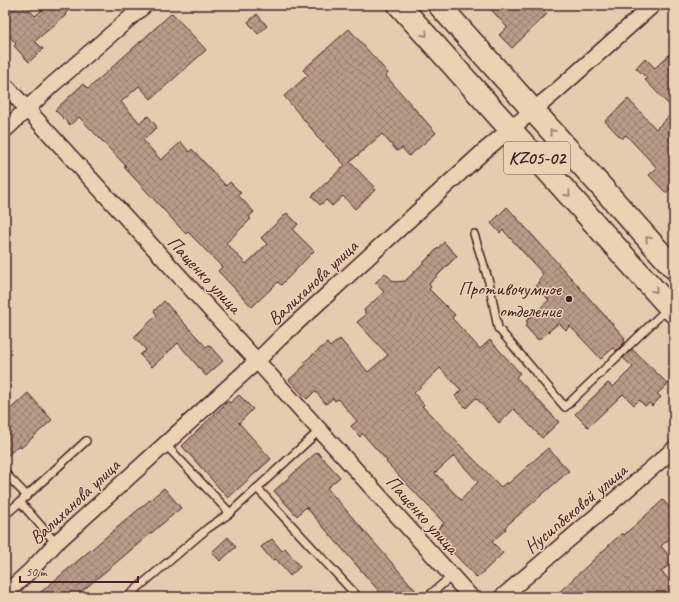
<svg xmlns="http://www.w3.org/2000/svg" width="679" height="602" font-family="Caveat,sans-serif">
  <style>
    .building { fill: url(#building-cross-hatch); stroke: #4a1f2b; fill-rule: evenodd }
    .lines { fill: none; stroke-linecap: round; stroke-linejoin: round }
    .lane-casing { stroke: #4a1f2b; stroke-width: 10 }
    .street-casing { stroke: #4a1f2b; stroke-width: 18 }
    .highway-casing { stroke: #4a1f2b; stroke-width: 25 }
    .lane { stroke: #ead3b3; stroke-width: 7 }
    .street { stroke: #ead3b3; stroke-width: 15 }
    .highway { stroke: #ead3b3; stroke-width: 22 }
    .oneway { stroke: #9a796f }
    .poi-dot { fill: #4a1f2b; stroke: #ead3b3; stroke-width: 1.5 }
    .labels { text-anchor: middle; stroke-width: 3; stroke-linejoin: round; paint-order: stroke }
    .shield { fill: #ead3b3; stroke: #7a5554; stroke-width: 1 }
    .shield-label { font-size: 18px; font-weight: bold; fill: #4a1f2b }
    .street-label { font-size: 19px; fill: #4a1f2b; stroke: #ead3b3 }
    .poi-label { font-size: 19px; fill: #4a1f2b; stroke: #ead3b3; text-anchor: end }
  </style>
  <defs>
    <pattern id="building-cross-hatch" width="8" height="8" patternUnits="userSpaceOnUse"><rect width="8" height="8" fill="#b89b89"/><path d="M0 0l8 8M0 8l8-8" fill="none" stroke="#987e70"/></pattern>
  </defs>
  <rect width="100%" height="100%" fill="#e4ccae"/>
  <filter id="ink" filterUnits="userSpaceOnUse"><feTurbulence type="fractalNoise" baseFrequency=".025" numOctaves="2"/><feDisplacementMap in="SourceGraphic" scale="8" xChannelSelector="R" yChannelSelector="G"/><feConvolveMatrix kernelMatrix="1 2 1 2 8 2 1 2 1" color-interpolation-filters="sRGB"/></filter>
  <g filter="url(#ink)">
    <g class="building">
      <path d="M 5,5 L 25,5 L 35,16 L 48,5 L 74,5 L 65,14 L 66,15 L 35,41 L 43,49 L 29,62 L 14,46 L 16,44 L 5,31 Z"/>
      <path d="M 487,5 L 539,5 L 547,14 L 512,48 L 499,35 L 507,27 Z"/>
      <path d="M 172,13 L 206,50 L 151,99 L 139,86 L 121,102 L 140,123 L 148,116 L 157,127 L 143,140 L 161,160 L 181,142 L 189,152 L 192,149 L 226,186 L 230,182 L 241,193 L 238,195 L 254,212 L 249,217 L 251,219 L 226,243 L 246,264 L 267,244 L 261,238 L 287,213 L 298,224 L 293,230 L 314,251 L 281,285 L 278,282 L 252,307 L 218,271 L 222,267 L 188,232 L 186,234 L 124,167 L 126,166 L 79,117 L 70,125 L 55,110 L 83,84 L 88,89 Z"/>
      <path d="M 257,14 L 267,26 L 258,34 L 248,22 Z"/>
      <path d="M 349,29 L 388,73 L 386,76 L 436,133 L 409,156 L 402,148 L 397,151 L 382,134 L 350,162 L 376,189 L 355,209 L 343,196 L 332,206 L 326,200 L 320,205 L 312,196 L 345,165 L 315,135 L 316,134 L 284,96 L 308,75 L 303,70 Z"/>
      <path d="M 674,50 L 674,110 L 645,80 L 647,78 L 636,68 L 645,58 L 655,68 Z"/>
      <path d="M 628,99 L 656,129 L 674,111 L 674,185 L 666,193 L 649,175 L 657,168 L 626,135 L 622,139 L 605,121 Z"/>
      <path d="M 507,207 L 625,338 L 623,339 L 625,342 L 616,351 L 613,348 L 601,359 L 570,326 L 566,330 L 559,323 L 538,340 L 525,326 L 528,323 L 526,321 L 549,300 L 536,286 L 543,274 L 503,230 L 500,233 L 491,223 Z"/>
      <path d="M 444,242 L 457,256 L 429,284 L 431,287 L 429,289 L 455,315 L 452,318 L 480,349 L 490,340 L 520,373 L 516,377 L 559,422 L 542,438 L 514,409 L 499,423 L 476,398 L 466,408 L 455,396 L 461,390 L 440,368 L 414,393 L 424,405 L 422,406 L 501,487 L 507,482 L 508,484 L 548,448 L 569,471 L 505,527 L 506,529 L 492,542 L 503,553 L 477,578 L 444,543 L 446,540 L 437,530 L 444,523 L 386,462 L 387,461 L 362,433 L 360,437 L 351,426 L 357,421 L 338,399 L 335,401 L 333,398 L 326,404 L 315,391 L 307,399 L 289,380 L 306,364 L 304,362 L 327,343 L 330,347 L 340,339 L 368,372 L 388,355 L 357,322 L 366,315 L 364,310 L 384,292 L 375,283 L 385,273 L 394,282 L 405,281 ZM 454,456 L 478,482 L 461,500 L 435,473 Z"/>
      <path d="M 164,301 L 206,347 L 209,345 L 223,361 L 206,376 L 178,343 L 152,367 L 140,355 L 146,350 L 134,337 L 157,315 L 154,311 Z"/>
      <path d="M 632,349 L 668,384 L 657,394 L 661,397 L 652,406 L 649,403 L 645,406 L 639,400 L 634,405 L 623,394 L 588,427 L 575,414 L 608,383 L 613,387 L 633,367 L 623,358 Z"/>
      <path d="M 28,393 L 52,420 L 21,448 L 19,445 L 5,458 L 5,414 Z"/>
      <path d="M 239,395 L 253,409 L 239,423 L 271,459 L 228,498 L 182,446 L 228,401 L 230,403 Z"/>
      <path d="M 317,452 L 340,477 L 327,488 L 417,592 L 411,597 L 384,597 L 306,507 L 297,516 L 274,491 Z"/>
      <path d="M 164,488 L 181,508 L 75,597 L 35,597 Z"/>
      <path d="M 663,500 L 674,512 L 674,535 L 661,546 L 674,562 L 661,571 L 674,585 L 674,597 L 554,597 L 622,533 L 624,535 Z"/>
      <path d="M 228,537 L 236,547 L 220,561 L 212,552 Z"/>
      <path d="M 272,539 L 282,551 L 285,548 L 300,567 L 290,576 L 276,559 L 272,560 L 261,547 Z"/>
    </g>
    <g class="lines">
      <defs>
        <g id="lane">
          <path d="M 474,234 L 489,282 L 498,328 L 565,407 L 668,308"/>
          <path d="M 165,444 L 230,513"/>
          <path d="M 5,473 L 27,496"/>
          <path d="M 257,488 L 358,597"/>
          <path d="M 5,515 L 20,502"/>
          <path d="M 56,543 L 20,502 L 86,441"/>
          <path d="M 127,597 L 208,528 L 230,513 L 320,430"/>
          <path d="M 427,597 L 452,576"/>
        </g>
        <g id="street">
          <path d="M 5,85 L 257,361 L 471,597"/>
          <path d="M 5,130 L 52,85 L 145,5"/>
          <path d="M 5,594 L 30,571 L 56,543 L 257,361 L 280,338 L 484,151 L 553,94 L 653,5"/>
          <path d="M 502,597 L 674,449"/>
        </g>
        <g id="highway">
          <path d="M 399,5 L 674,312"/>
          <path d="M 439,5 L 674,268"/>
        </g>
      </defs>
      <use href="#lane" class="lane-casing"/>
      <use href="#street" class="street-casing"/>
      <use href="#highway" class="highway-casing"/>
      <use href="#lane" class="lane"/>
      <use href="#street" class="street"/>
      <use href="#highway" class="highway"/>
    </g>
    <defs><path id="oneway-chevron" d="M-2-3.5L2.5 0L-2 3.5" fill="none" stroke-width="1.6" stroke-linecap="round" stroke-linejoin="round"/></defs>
    <g class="oneway">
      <use href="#oneway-chevron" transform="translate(425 34) rotate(48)"/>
      <use href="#oneway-chevron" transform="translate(552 132) rotate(-132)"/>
      <use href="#oneway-chevron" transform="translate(568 194) rotate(48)"/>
      <use href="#oneway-chevron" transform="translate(648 239) rotate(-132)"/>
      <use href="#oneway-chevron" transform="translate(655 290) rotate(48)"/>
    </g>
  </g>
  <circle class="poi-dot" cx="569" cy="299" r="4"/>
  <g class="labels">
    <rect class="shield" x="504" y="142" width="66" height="32" rx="3"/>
    <g class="shield-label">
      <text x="537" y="164">KZ05-02</text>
    </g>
    <g class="street-label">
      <text transform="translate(205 274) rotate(47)" y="7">Пащенко улица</text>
      <text transform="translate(312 282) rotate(-43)" y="7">Валиханова улица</text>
      <text transform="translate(74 501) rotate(-43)" y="7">Валиханова улица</text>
      <text transform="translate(575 508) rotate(-40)" y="7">Нусипбековой улица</text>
      <text transform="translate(423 514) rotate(48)" y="7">Пащенко улица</text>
    </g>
    <g class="poi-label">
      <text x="561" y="295">Противочумное<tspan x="561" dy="22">отделение</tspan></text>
    </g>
  </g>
  <rect width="679" height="602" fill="none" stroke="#ead3b3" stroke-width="20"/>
  <rect x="10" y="10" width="659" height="582" fill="none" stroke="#4a1f2b" stroke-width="1.5" filter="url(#ink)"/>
  <path d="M20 576v6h118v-6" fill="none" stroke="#4a1f2b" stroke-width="2"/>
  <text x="26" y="576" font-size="12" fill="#4a1f2b" stroke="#ead3b3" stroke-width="3" paint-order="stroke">50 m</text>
</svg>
